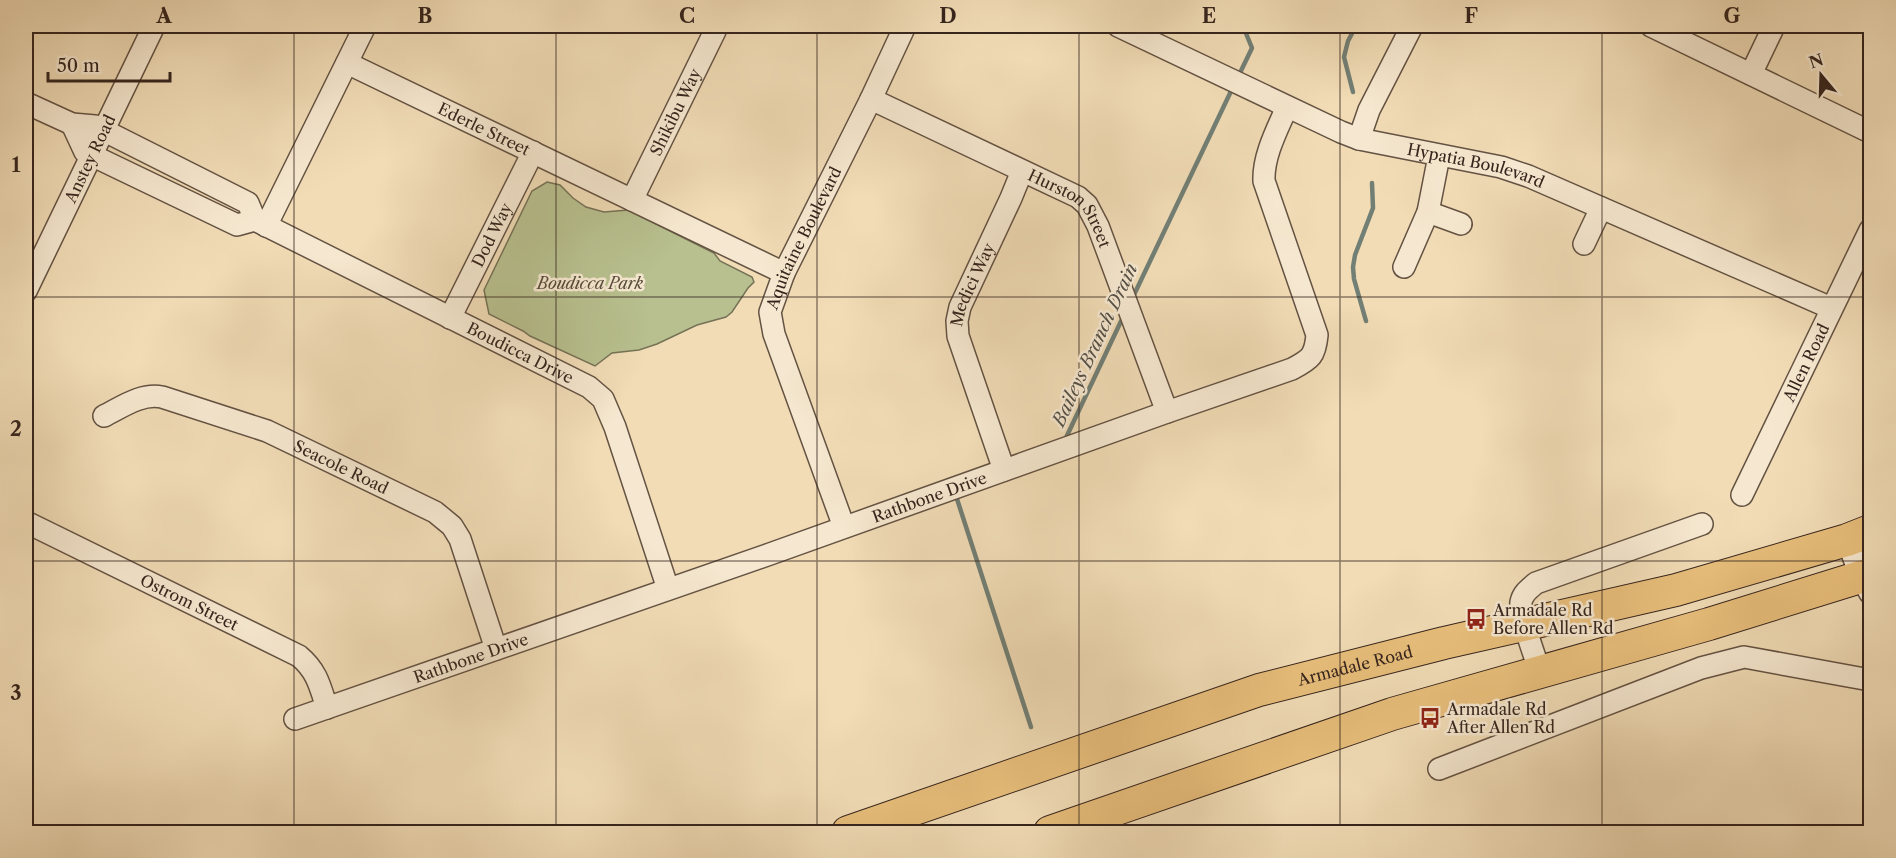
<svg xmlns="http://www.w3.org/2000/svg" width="1896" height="858" font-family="'Libre Caslon Text',serif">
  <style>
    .green { fill: #b8c08f; stroke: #767256; stroke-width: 1.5 }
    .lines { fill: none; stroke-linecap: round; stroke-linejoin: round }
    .stream { stroke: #727f75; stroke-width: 4.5 }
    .minor-casing { stroke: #645243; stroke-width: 24 }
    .highway-casing { stroke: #35241d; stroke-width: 34 }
    .minor { stroke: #f6e8d0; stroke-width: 21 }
    .highway { stroke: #e8be7b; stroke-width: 32 }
    .grid { fill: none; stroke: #35241d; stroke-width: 1.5; stroke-opacity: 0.55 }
    .labels { text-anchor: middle; stroke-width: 5; stroke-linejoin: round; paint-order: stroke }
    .street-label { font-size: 16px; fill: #35241d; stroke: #f6e8d0 }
    .park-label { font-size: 16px; font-style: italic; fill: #564b3a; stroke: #f6e8d0 }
    .poi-label { font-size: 16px; fill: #35241d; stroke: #f6e8d0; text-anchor: start }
    .water-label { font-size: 18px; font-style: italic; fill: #545149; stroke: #f6e8d0 }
    .neatline { fill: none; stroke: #35241d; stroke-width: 2 }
    .grid-label { font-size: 20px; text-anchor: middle; font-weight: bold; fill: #35241d }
  </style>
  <rect width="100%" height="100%" fill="#f1dcb6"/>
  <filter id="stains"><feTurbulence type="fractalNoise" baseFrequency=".00333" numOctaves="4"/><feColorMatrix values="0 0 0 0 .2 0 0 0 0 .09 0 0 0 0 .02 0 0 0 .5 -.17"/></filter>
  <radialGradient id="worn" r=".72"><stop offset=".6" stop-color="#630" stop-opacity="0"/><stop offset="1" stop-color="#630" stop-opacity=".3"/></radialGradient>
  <path class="green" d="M 547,182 L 560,185 L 573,198 L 586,207 L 604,212 L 628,210 L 714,253 L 720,261 L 752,277 L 754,282 L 748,288 L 732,312 L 726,317 L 697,325 L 657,344 L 639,350 L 612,353 L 595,366 L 530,336 L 523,331 L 489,314 L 484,290 L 532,191 Z"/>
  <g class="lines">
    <g class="stream">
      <path d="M 1238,77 L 1252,48 L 1243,26"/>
      <path d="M 1353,92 L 1344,57 L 1348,41 L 1356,26"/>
      <path d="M 1132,299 L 1233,87"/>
      <path d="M 1366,321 L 1354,279 L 1353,267 L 1355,255 L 1373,208 L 1372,183"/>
      <path d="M 1064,442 L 1123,317"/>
      <path d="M 960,493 L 957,499 L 1031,727"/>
    </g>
    <defs>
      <g id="minor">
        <path id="s1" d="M 1118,26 L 1341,132 L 1359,139 L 1501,167 L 1528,176 L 1831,308"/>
        <path d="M 1651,26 L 1870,132"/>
        <path id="s2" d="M 347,63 L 784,273"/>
        <path d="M 1751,74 L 1774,26"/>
        <path id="s3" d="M 871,99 L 1078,197 L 1087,205 L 1098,226 L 1167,412"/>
        <path id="s4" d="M 26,103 L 72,124 L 95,126 L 248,203 L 255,220 L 589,387 L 603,399 L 615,427 L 668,589"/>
        <path d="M 72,124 L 85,152 L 237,225 L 255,220"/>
        <path d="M 1359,139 L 1369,110 L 1412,26"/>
        <path id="s5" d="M 632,200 L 715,31 L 716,26"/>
        <path d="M 1428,212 L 1461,224"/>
        <path d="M 266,226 L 365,26"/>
        <path d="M 1584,244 L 1601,208"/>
        <path d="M 1404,267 L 1428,212 L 1439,156"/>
        <path id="s6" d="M 26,291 L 154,26"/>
        <path id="s7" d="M 450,318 L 533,152"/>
        <path id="s8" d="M 104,416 C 122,407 141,393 162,397 L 267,431 L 435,512 L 452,526 L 460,539 L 496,649"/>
        <path id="s9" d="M 1004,470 L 958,336 L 957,321 L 960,307 L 1011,198 L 1022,171"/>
        <path id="s10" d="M 1742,495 L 1870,230"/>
        <path id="s11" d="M 26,522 L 299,656 C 317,671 320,686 327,708"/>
        <path id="s12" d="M 844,527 L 774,334 L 770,312 L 784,273 L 871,99 L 905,26"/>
        <path d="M 1847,540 L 1861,577 L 1870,593"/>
        <path d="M 1540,673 C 1536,658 1519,616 1521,602 C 1523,593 1529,589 1536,583 L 1702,524"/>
        <path id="s13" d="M 295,719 L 770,554 L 1167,412 L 1292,369 C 1311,359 1315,356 1317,335 L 1264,181 C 1263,156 1277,130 1287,107"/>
        <path d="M 1439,769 L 1701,668 L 1744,657 L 1870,680"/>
      </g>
      <g id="highway">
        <path id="s14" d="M 848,832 L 1259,690 L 1444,643 L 1676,590 L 1847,540 L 1870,531"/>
        <path d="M 1050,832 L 1392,714 L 1709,624 L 1870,574"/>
      </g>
    </defs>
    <use href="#minor" class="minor-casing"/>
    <use href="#highway" class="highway-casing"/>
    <use href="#minor" class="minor"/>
    <use href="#highway" class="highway"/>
  </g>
  <path class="grid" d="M 294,26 L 294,832M 556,26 L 556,832M 817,26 L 817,832M 1079,26 L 1079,832M 1340,26 L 1340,832M 1602,26 L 1602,832M 26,297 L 1870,297M 26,561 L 1870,561"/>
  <defs>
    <symbol id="bus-bare" viewBox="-9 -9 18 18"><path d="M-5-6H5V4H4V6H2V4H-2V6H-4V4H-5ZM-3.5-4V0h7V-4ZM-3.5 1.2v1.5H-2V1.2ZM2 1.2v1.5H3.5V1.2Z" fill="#8f2418" stroke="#f6e8d0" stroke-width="2.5" paint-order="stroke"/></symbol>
  </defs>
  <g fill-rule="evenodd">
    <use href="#bus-bare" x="1461" y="604" width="30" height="30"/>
    <use href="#bus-bare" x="1415" y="703" width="30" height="30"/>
  </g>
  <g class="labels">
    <g class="street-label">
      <text dy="6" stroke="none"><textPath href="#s5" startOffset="98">Shikibu Way</textPath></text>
      <text dy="6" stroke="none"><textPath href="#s2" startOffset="152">Ederle Street</textPath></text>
      <text dy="6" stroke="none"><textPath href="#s6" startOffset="147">Anstey Road</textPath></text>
      <text dy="6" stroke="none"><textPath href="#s1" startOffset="386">Hypatia Boulevard</textPath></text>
      <text dy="6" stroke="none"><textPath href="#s3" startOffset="231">Hurston Street</textPath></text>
      <text dy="6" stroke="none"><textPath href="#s7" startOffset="93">Dod Way</textPath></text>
      <text dy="6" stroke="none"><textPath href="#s12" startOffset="309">Aquitaine Boulevard</textPath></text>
      <text dy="6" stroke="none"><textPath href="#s9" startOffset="196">Medici Way</textPath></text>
      <text dy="6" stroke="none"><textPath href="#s4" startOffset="560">Boudicca Drive</textPath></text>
      <text dy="6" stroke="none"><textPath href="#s10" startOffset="147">Allen Road</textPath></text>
      <text dy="6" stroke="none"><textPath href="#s8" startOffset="255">Seacole Road</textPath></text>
      <text dy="6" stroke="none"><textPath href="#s13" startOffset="672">Rathbone Drive</textPath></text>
      <text dy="6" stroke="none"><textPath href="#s11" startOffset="182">Ostrom Street</textPath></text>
      <text dy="6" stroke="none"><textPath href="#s13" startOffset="186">Rathbone Drive</textPath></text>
      <text dy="6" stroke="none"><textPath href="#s14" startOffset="534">Armadale Road</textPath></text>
    </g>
    <g class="park-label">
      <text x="590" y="289">Boudicca Park</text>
    </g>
    <g class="poi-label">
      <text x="1493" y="616">Armadale Rd<tspan x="1493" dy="18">Before Allen Rd</tspan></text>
      <text x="1447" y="715">Armadale Rd<tspan x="1447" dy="18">After Allen Rd</tspan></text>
    </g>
    <g class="water-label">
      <text transform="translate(1095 345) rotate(-65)" y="6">Baileys Branch Drain</text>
    </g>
  </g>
  <rect width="1896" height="858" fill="none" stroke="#f1dcb6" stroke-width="66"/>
  <g transform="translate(1821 75) rotate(341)" stroke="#f6e8d0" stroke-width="4.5" paint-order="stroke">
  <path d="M0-4.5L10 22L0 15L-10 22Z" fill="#35241d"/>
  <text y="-9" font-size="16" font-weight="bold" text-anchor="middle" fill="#35241d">N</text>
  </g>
  <path d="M48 72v9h122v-9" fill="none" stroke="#35241d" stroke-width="3"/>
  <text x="57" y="72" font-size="18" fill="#35241d" stroke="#f6e8d0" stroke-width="4.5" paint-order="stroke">50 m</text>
  <rect x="33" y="33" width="1830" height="792" class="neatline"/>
  <g class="grid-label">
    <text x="164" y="23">A</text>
    <text x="425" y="23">B</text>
    <text x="687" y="23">C</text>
    <text x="948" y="23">D</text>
    <text x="1209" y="23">E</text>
    <text x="1471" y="23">F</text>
    <text x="1732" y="23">G</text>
    <text x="16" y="172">1</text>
    <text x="16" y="436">2</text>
    <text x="16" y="700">3</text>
  </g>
  <rect width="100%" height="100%" filter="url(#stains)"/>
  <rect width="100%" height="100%" fill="url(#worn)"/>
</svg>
